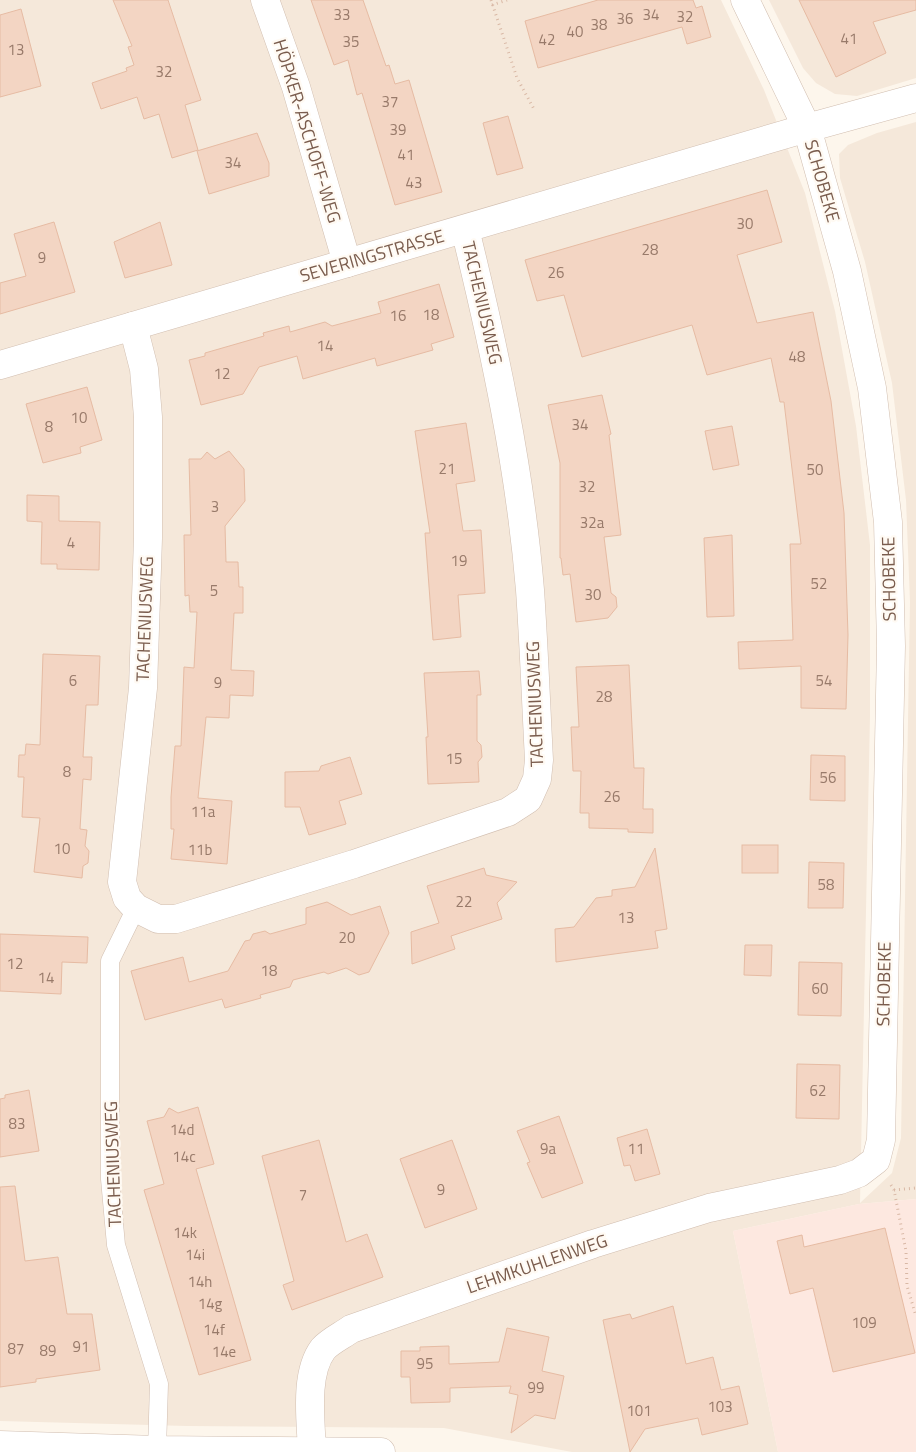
<svg xmlns="http://www.w3.org/2000/svg" width="916" height="1452" font-family="'Titillium Web',sans-serif">
  <style>
    .residential { fill: #f5e8da }
    .commercial { fill: #fde8e0 }
    .building { fill: #f3d5c3; stroke: #e6bba3 }
    .lines { fill: none; stroke-linecap: round; stroke-linejoin: round }
    .service-casing { stroke: #d1beb0; stroke-width: 19 }
    .minor-casing { stroke: #d1beb0; stroke-width: 29 }
    .tertiary-casing { stroke: #d1beb0; stroke-width: 29 }
    .path { stroke: #d9b8a5; stroke-width: 3; stroke-dasharray: 1 4; stroke-linecap: butt }
    .service { stroke: #fff; stroke-width: 18 }
    .minor { stroke: #fff; stroke-width: 28 }
    .tertiary { stroke: #fff; stroke-width: 28 }
    .labels { text-anchor: middle; stroke-width: 4.5; stroke-linejoin: round; paint-order: stroke }
    .number-label { font-size: 15px; fill: #987a6a }
    .street-label { font-size: 18px; fill: #7a5c4d; stroke: #fffaf3 }
  </style>
  <rect width="100%" height="100%" fill="#fdf6ec"/>
  <g class="residential">
    <path d="M 0,0 L 721,0 L 764,90 L 805,193 L 835,311 L 856,426 L 870,545 L 870,716 L 860,1203 L 892,1173 L 901,1138 L 910,602 L 906,500 L 892,383 L 865,262 L 840,178 L 839,154 L 848,145 L 877,133 L 916,122 L 916,1199 L 859,1204 L 733,1231 L 778,1452 L 572,1452 L 444,1428 L 187,1426 L 0,1421 Z"/>
    <path d="M 769,0 L 916,0 L 916,78 L 857,96 L 835,94 L 816,83 L 803,68 Z"/>
  </g>
  <path class="commercial" d="M 916,1199 L 916,1452 L 778,1452 L 733,1231 L 859,1204 Z"/>
  <g class="building">
    <path d="M 113,0 L 168,0 L 201,100 L 185,105 L 198,150 L 172,158 L 159,114 L 144,119 L 137,97 L 101,109 L 92,83 L 127,71 L 126,68 L 134,65 L 128,47 L 132,46 Z"/>
    <path d="M 311,0 L 363,0 L 386,66 L 389,65 L 395,84 L 409,80 L 442,192 L 395,205 L 362,93 L 357,95 L 348,60 L 334,65 Z"/>
    <path d="M 598,0 L 693,0 L 696,8 L 702,6 L 711,37 L 687,44 L 682,27 L 538,68 L 525,21 Z"/>
    <path d="M 799,0 L 916,0 L 916,10 L 873,22 L 886,53 L 836,77 Z"/>
    <path d="M 21,9 L 41,86 L 0,97 L 0,15 Z"/>
    <path d="M 508,116 L 523,168 L 497,175 L 483,123 Z"/>
    <path d="M 257,133 L 269,163 L 269,176 L 209,194 L 197,151 Z"/>
    <path d="M 767,190 L 782,242 L 737,255 L 757,323 L 813,312 L 831,401 L 844,513 L 848,635 L 846,709 L 801,708 L 801,666 L 739,669 L 738,642 L 793,640 L 790,544 L 801,544 L 784,402 L 780,402 L 771,358 L 707,375 L 692,325 L 582,357 L 564,295 L 537,301 L 525,260 Z"/>
    <path d="M 54,222 L 75,292 L 0,314 L 0,283 L 26,276 L 14,234 Z"/>
    <path d="M 160,222 L 172,265 L 125,278 L 114,242 Z"/>
    <path d="M 439,284 L 454,337 L 431,344 L 433,350 L 377,366 L 375,358 L 303,379 L 297,356 L 259,367 L 243,394 L 201,405 L 189,360 L 205,356 L 205,353 L 264,336 L 263,333 L 289,326 L 290,332 L 325,322 L 332,326 L 381,313 L 378,302 Z"/>
    <path d="M 87,387 L 102,440 L 80,447 L 81,453 L 43,463 L 26,404 Z"/>
    <path d="M 602,395 L 611,434 L 609,435 L 621,535 L 604,537 L 611,593 L 616,597 L 617,607 L 608,618 L 576,622 L 570,574 L 563,575 L 561,558 L 560,558 L 560,463 L 548,405 Z"/>
    <path d="M 466,423 L 475,481 L 456,484 L 463,531 L 481,530 L 485,593 L 458,595 L 461,637 L 433,640 L 425,533 L 430,533 L 415,431 Z"/>
    <path d="M 732,426 L 739,465 L 713,470 L 705,431 Z"/>
    <path d="M 229,451 L 244,469 L 245,501 L 225,526 L 226,562 L 238,562 L 239,587 L 243,587 L 243,613 L 234,613 L 231,670 L 254,671 L 253,696 L 230,695 L 229,718 L 206,717 L 198,798 L 232,801 L 227,864 L 171,859 L 174,829 L 171,829 L 171,797 L 175,746 L 181,746 L 184,667 L 194,668 L 197,612 L 190,612 L 189,595 L 185,596 L 184,535 L 191,535 L 189,459 L 201,459 L 207,452 L 215,459 Z"/>
    <path d="M 27,495 L 59,496 L 59,521 L 100,522 L 99,570 L 57,569 L 57,564 L 41,564 L 42,522 L 27,521 Z"/>
    <path d="M 732,535 L 734,616 L 707,617 L 704,538 Z"/>
    <path d="M 43,654 L 100,656 L 98,705 L 86,705 L 83,757 L 92,757 L 91,780 L 83,779 L 80,829 L 87,830 L 85,846 L 89,851 L 88,863 L 83,866 L 82,878 L 34,872 L 40,818 L 22,817 L 24,777 L 18,777 L 19,755 L 25,755 L 26,744 L 40,745 Z"/>
    <path d="M 629,665 L 634,768 L 644,768 L 643,809 L 653,809 L 653,833 L 628,832 L 628,829 L 589,828 L 589,813 L 580,813 L 581,771 L 573,771 L 571,727 L 579,727 L 576,667 Z"/>
    <path d="M 479,671 L 481,695 L 477,695 L 477,741 L 481,745 L 482,757 L 478,762 L 479,782 L 428,784 L 426,737 L 428,737 L 424,673 Z"/>
    <path d="M 811,755 L 845,756 L 845,801 L 810,800 Z"/>
    <path d="M 350,757 L 362,794 L 339,801 L 346,824 L 309,835 L 300,807 L 285,807 L 285,772 L 319,771 L 321,766 Z"/>
    <rect x="742" y="845" width="36" height="28"/>
    <path d="M 655,848 L 667,929 L 655,931 L 658,948 L 556,962 L 555,929 L 574,927 L 596,898 L 612,896 L 612,890 L 635,887 Z"/>
    <path d="M 809,862 L 844,863 L 843,908 L 808,908 Z"/>
    <path d="M 484,868 L 486,875 L 517,882 L 497,903 L 502,919 L 451,936 L 455,949 L 412,964 L 411,932 L 439,923 L 427,886 Z"/>
    <path d="M 327,902 L 351,915 L 380,906 L 389,933 L 369,972 L 359,975 L 346,968 L 328,974 L 324,972 L 293,980 L 290,987 L 260,995 L 261,998 L 225,1008 L 222,999 L 145,1020 L 131,971 L 183,957 L 189,982 L 228,971 L 245,941 L 250,940 L 253,934 L 265,931 L 270,934 L 306,924 L 306,908 Z"/>
    <path d="M 0,934 L 88,937 L 87,963 L 62,962 L 61,994 L 0,991 Z"/>
    <path d="M 745,945 L 772,945 L 771,976 L 744,975 Z"/>
    <path d="M 799,962 L 842,963 L 841,1016 L 798,1015 Z"/>
    <path d="M 797,1064 L 840,1065 L 839,1119 L 796,1118 Z"/>
    <path d="M 29,1090 L 39,1151 L 0,1157 L 0,1099 L 5,1098 L 5,1095 Z"/>
    <path d="M 198,1107 L 214,1164 L 196,1169 L 251,1360 L 199,1375 L 144,1190 L 164,1184 L 147,1121 L 164,1117 L 169,1108 L 178,1113 Z"/>
    <path d="M 559,1116 L 583,1183 L 542,1198 L 527,1163 L 530,1162 L 517,1131 Z"/>
    <path d="M 647,1129 L 660,1174 L 635,1181 L 630,1165 L 624,1166 L 617,1138 Z"/>
    <path d="M 319,1140 L 346,1242 L 367,1234 L 383,1277 L 292,1310 L 283,1285 L 294,1281 L 262,1156 Z"/>
    <path d="M 452,1140 L 477,1209 L 425,1228 L 400,1159 Z"/>
    <path d="M 15,1186 L 25,1261 L 58,1257 L 67,1314 L 92,1314 L 100,1370 L 36,1379 L 36,1382 L 0,1387 L 0,1187 Z"/>
    <path d="M 885,1228 L 915,1353 L 833,1372 L 813,1288 L 790,1294 L 777,1241 L 802,1235 L 804,1247 Z"/>
    <path d="M 673,1306 L 686,1364 L 713,1357 L 721,1390 L 739,1386 L 748,1424 L 702,1435 L 698,1418 L 645,1429 L 630,1452 L 603,1320 L 630,1314 L 632,1319 Z"/>
    <path d="M 507,1328 L 549,1337 L 542,1371 L 564,1376 L 555,1419 L 535,1415 L 511,1433 L 518,1395 L 509,1393 L 511,1386 L 450,1388 L 450,1402 L 411,1403 L 410,1377 L 401,1377 L 401,1351 L 420,1351 L 420,1347 L 449,1346 L 449,1364 L 499,1362 Z"/>
  </g>
  <g class="lines">
    <defs>
      <path id="service" d="M 136,908 L 110,961 L 110,1179 L 116,1245 L 159,1384 L 157,1450"/>
      <g id="minor">
        <path d="M 265,0 L 296,87 L 347,263"/>
        <path d="M 133,326 L 144,369 L 148,417 L 148,538 L 143,688 L 122,882 L 127,898 L 136,908 L 158,919 L 176,919 L 354,864 L 508,812 L 528,799 L 537,779 L 539,760 C 536,703 534,647 530,590 C 520,468 494,347 465,229"/>
        <path d="M 0,365 L 807,128 L 916,98"/>
        <path d="M 312,1451 C 311,1422 304,1374 323,1349 C 330,1341 343,1335 351,1329 L 593,1244 L 709,1208 L 840,1180 L 859,1173 L 876,1160 L 881,1140 L 891,646 L 888,522 L 872,388 L 847,271 L 807,128 L 745,0"/>
      </g>
      <path id="tertiary" d="M 0,1445 L 157,1450 L 381,1452"/>
    </defs>
    <use href="#service" class="service-casing"/>
    <use href="#minor" class="minor-casing"/>
    <use href="#tertiary" class="tertiary-casing"/>
    <g class="path">
      <path d="M 491,0 L 517,78 L 535,111"/>
      <path d="M 492,5 L 507,0"/>
      <path d="M 891,1185 L 894,1190 L 906,1251 L 907,1286 L 916,1316"/>
      <path d="M 894,1190 L 916,1188"/>
    </g>
    <use href="#service" class="service"/>
    <use href="#minor" class="minor"/>
    <use href="#tertiary" class="tertiary"/>
  </g>
  <g class="labels">
    <g class="number-label">
      <text x="342" y="20">33</text>
      <text x="651" y="20">34</text>
      <text x="685" y="22">32</text>
      <text x="625" y="24">36</text>
      <text x="599" y="30">38</text>
      <text x="575" y="37">40</text>
      <text x="849" y="44">41</text>
      <text x="547" y="45">42</text>
      <text x="351" y="47">35</text>
      <text x="16" y="55">13</text>
      <text x="164" y="77">32</text>
      <text x="390" y="107">37</text>
      <text x="398" y="135">39</text>
      <text x="406" y="160">41</text>
      <text x="233" y="168">34</text>
      <text x="414" y="188">43</text>
      <text x="745" y="229">30</text>
      <text x="650" y="255">28</text>
      <text x="42" y="263">9</text>
      <text x="556" y="278">26</text>
      <text x="431" y="320">18</text>
      <text x="398" y="321">16</text>
      <text x="325" y="351">14</text>
      <text x="797" y="362">48</text>
      <text x="222" y="379">12</text>
      <text x="79" y="423">10</text>
      <text x="580" y="430">34</text>
      <text x="49" y="432">8</text>
      <text x="447" y="474">21</text>
      <text x="815" y="475">50</text>
      <text x="587" y="492">32</text>
      <text x="215" y="512">3</text>
      <text x="592" y="528">32a</text>
      <text x="71" y="548">4</text>
      <text x="459" y="566">19</text>
      <text x="819" y="589">52</text>
      <text x="214" y="596">5</text>
      <text x="593" y="600">30</text>
      <text x="73" y="686">6</text>
      <text x="824" y="686">54</text>
      <text x="218" y="688">9</text>
      <text x="604" y="702">28</text>
      <text x="454" y="764">15</text>
      <text x="67" y="777">8</text>
      <text x="828" y="783">56</text>
      <text x="612" y="802">26</text>
      <text x="203" y="817">11a</text>
      <text x="62" y="854">10</text>
      <text x="200" y="855">11b</text>
      <text x="826" y="890">58</text>
      <text x="464" y="907">22</text>
      <text x="626" y="923">13</text>
      <text x="347" y="943">20</text>
      <text x="15" y="969">12</text>
      <text x="269" y="976">18</text>
      <text x="46" y="983">14</text>
      <text x="820" y="994">60</text>
      <text x="818" y="1096">62</text>
      <text x="17" y="1129">83</text>
      <text x="182" y="1135">14d</text>
      <text x="548" y="1154">9a</text>
      <text x="636" y="1154">11</text>
      <text x="184" y="1162">14c</text>
      <text x="441" y="1195">9</text>
      <text x="303" y="1200">7</text>
      <text x="185" y="1238">14k</text>
      <text x="195" y="1260">14i</text>
      <text x="200" y="1287">14h</text>
      <text x="210" y="1309">14g</text>
      <text x="864" y="1328">109</text>
      <text x="214" y="1335">14f</text>
      <text x="81" y="1352">91</text>
      <text x="16" y="1354">87</text>
      <text x="48" y="1356">89</text>
      <text x="224" y="1357">14e</text>
      <text x="425" y="1369">95</text>
      <text x="536" y="1393">99</text>
      <text x="720" y="1412">103</text>
      <text x="639" y="1416">101</text>
    </g>
    <g class="street-label">
      <text transform="translate(307 131) rotate(73)" y="6">HÖPKER-ASCHOFF-WEG</text>
      <text transform="translate(822 181) rotate(74)" y="6">SCHOBEKE</text>
      <text transform="translate(372 256) rotate(-16)" y="6">SEVERINGSTRASSE</text>
      <text transform="translate(482 303) rotate(77)" y="6">TACHENIUSWEG</text>
      <text transform="translate(889 579) rotate(-91)" y="6">SCHOBEKE</text>
      <text transform="translate(145 619) rotate(-88)" y="6">TACHENIUSWEG</text>
      <text transform="translate(535 704) rotate(-92)" y="6">TACHENIUSWEG</text>
      <text transform="translate(884 984) rotate(-89)" y="6">SCHOBEKE</text>
      <text transform="translate(113 1164) rotate(-92)" y="6">TACHENIUSWEG</text>
      <text transform="translate(537 1264) rotate(-19)" y="6">LEHMKUHLENWEG</text>
    </g>
  </g>
</svg>
